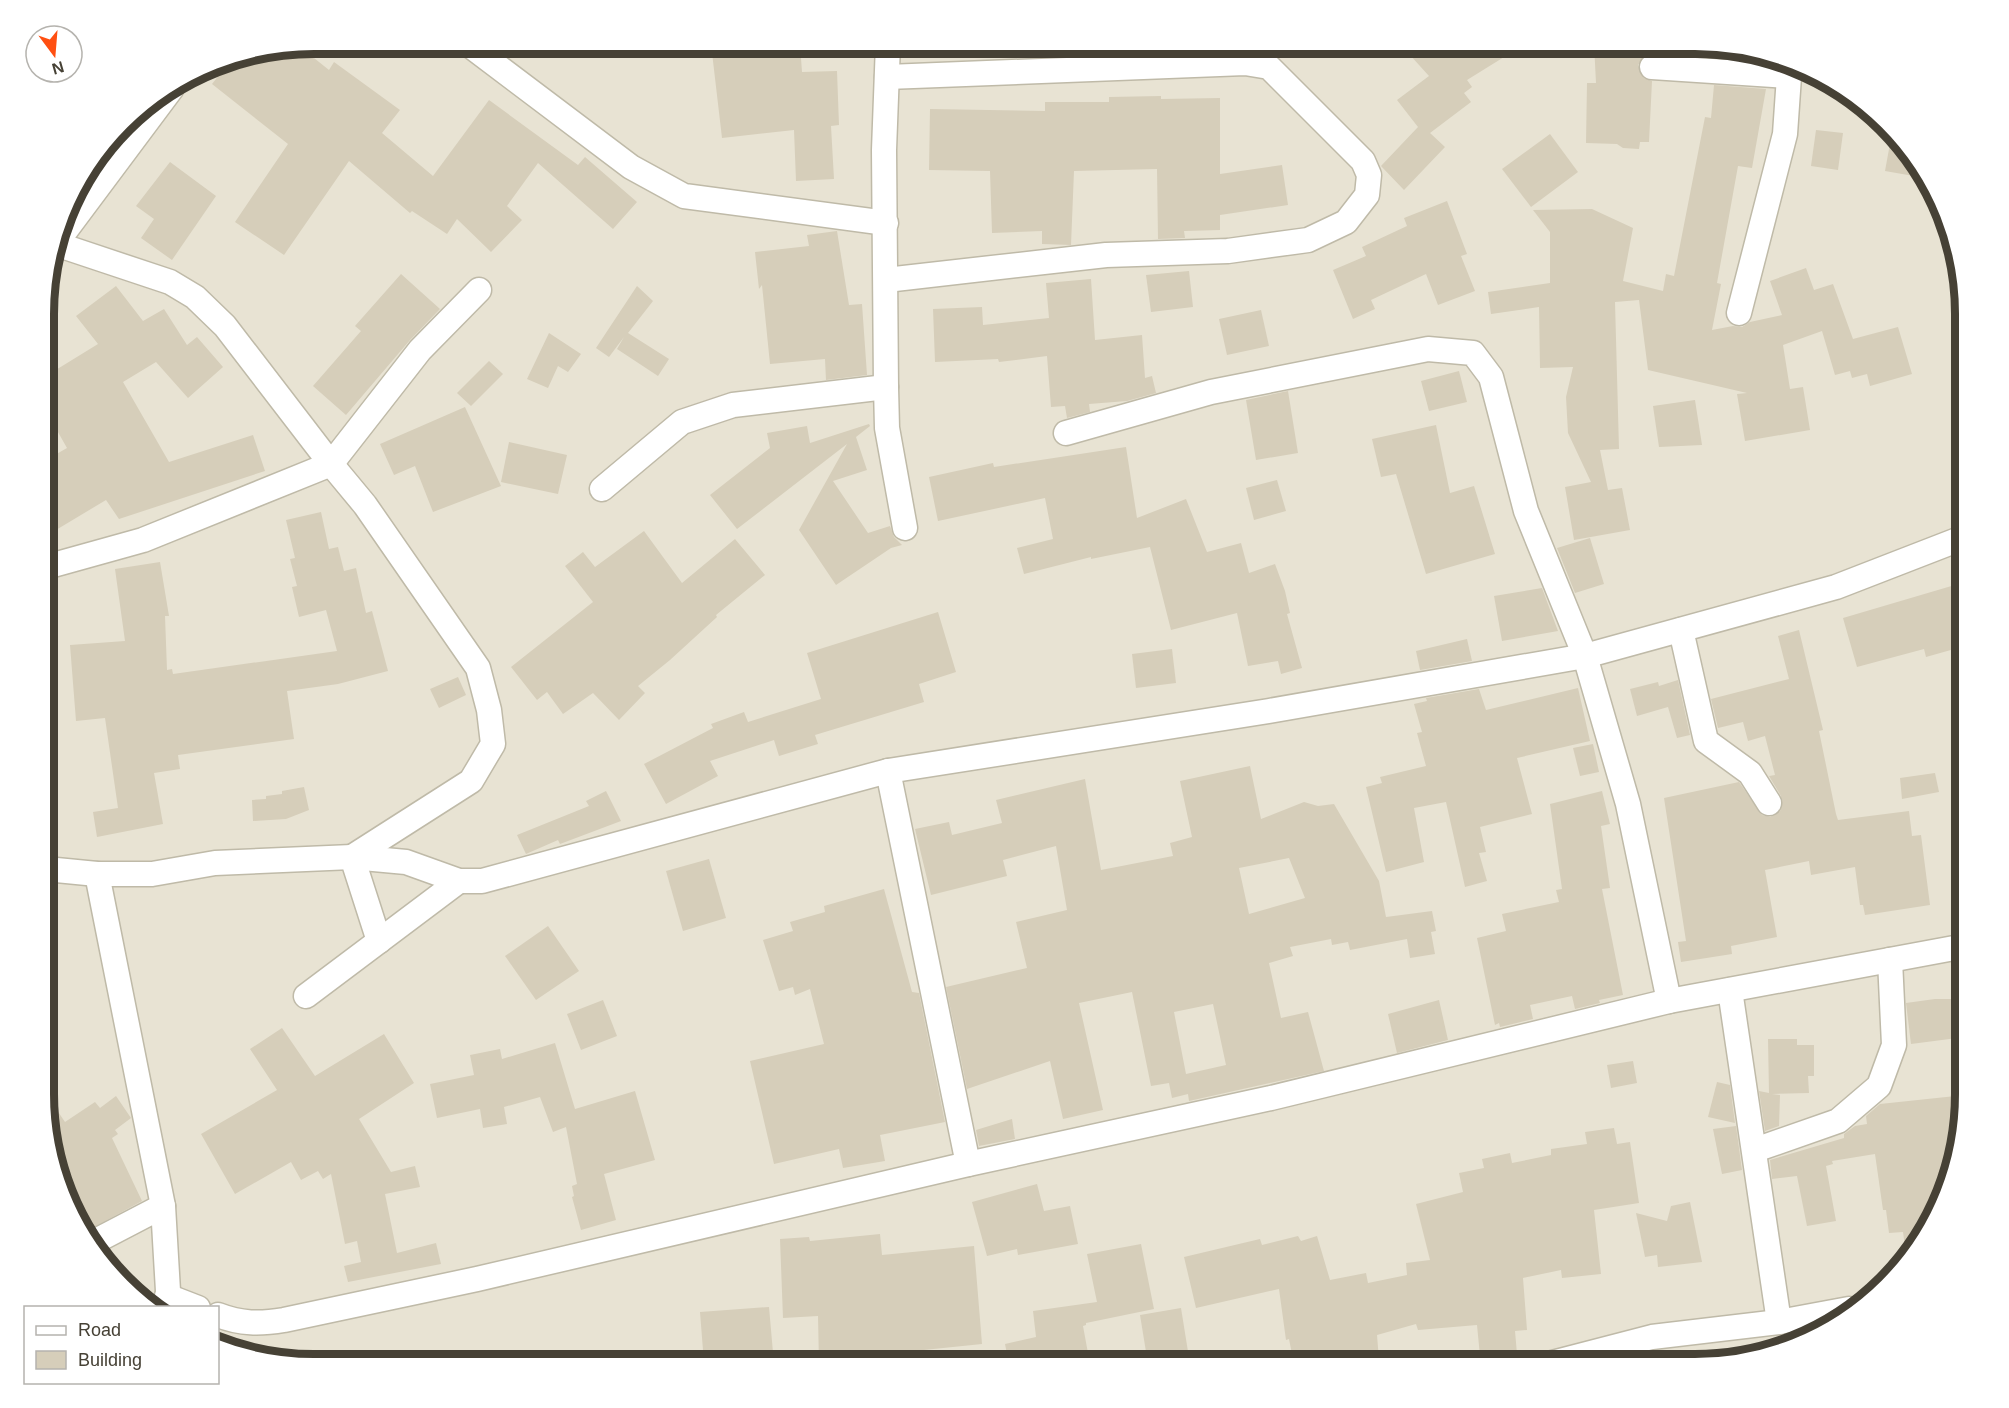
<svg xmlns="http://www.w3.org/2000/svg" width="2009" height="1408" font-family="Arial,sans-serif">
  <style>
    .residential { fill: #e8e3d3 }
    .building { fill: #d6ceba; fill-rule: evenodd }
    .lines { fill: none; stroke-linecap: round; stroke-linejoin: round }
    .minor-casing { stroke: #bfbaa8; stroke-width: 27 }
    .minor { stroke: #fff; stroke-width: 24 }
    .rim { fill: none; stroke: #464135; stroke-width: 8 }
  </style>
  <rect width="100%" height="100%" fill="#f3f1e5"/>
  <path class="residential" d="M 314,44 L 1712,44 L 1782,58 L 1859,99 L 1937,194 L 1965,297 L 1965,1111 L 1951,1181 L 1910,1258 L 1815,1336 L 1695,1364 L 297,1364 L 227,1350 L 218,1345 L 218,1308 L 148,1307 L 80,1229 L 46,1129 L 46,279 L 72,194 L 135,111 L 211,64 Z"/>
  <g class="building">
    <path d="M 711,44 L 800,44 L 802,72 L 837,71 L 839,125 L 831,126 L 834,179 L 796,181 L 794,130 L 722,138 Z"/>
    <path d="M 1400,44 L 1525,44 L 1467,80 L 1472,87 L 1464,93 L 1471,102 L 1430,133 L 1445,147 L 1404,190 L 1381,166 L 1418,127 L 1397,100 L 1429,76 Z"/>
    <path d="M 1594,44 L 1653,44 L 1653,53 L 1645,55 L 1638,65 L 1644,78 L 1652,81 L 1649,142 L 1640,142 L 1639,149 L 1623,148 L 1617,144 L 1586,143 L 1587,83 L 1596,83 Z"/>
    <path d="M 1717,45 L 1769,55 L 1769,60 L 1716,57 Z"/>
    <path d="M 299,46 L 329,70 L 334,62 L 400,110 L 382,133 L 433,176 L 489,100 L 578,165 L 585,157 L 637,202 L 613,229 L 538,163 L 507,206 L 522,220 L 491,252 L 457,219 L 447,234 L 412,211 L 410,213 L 349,161 L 284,255 L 235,222 L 288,144 L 212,84 L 231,60 Z"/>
    <path d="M 1714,85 L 1766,89 L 1752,168 L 1738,166 L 1717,283 L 1721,284 L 1712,330 L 1733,326 L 1742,327 L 1750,322 L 1782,315 L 1770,281 L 1806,268 L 1814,290 L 1833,284 L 1853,339 L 1898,327 L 1912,374 L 1870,386 L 1867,374 L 1852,378 L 1850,371 L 1835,375 L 1822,331 L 1783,345 L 1790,389 L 1803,387 L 1810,430 L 1745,441 L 1737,394 L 1747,393 L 1648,370 L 1639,300 L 1615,302 L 1619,449 L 1600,450 L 1608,490 L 1622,488 L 1630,530 L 1574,540 L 1565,487 L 1591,482 L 1568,433 L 1566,397 L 1573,367 L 1540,368 L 1539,307 L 1491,314 L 1488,292 L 1550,283 L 1550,232 L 1533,210 L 1592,209 L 1633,228 L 1623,281 L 1663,291 L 1666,274 L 1674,276 L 1705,117 L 1711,118 Z"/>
    <path d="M 1161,96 L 1161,99 L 1220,98 L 1220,174 L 1282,165 L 1288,205 L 1220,215 L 1220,230 L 1184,231 L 1185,238 L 1158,239 L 1157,169 L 1074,171 L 1071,245 L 1042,244 L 1042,231 L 992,233 L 990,171 L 929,170 L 930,109 L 1045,111 L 1045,102 L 1109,102 L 1109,97 Z"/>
    <path d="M 1816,130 L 1843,133 L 1838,170 L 1811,166 Z"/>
    <path d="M 1550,134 L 1578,172 L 1531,207 L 1502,169 Z"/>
    <path d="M 1891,138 L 1900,149 L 1925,178 L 1885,171 Z"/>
    <path d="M 170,162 L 216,196 L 172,260 L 141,238 L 154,219 L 136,206 Z"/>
    <path d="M 1447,201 L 1467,254 L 1461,256 L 1475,291 L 1438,305 L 1426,274 L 1371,300 L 1375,309 L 1353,319 L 1333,270 L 1366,256 L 1362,247 L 1407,226 L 1404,218 Z"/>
    <path d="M 837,231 L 849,305 L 862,304 L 867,375 L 826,380 L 825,359 L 770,364 L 762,285 L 759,289 L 755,252 L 809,246 L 807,235 Z"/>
    <path d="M 1189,271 L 1193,307 L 1151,312 L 1146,275 Z"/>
    <path d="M 401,274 L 440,309 L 410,340 L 346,415 L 313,386 L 361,331 L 355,326 Z"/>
    <path d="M 1091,279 L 1095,340 L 1142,335 L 1145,378 L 1152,376 L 1156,393 L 1127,401 L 1089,404 L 1090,412 L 1067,418 L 1065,406 L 1051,407 L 1047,356 L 999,362 L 998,359 L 935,362 L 933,309 L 982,307 L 983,325 L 1049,318 L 1046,283 Z"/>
    <path d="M 116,286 L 143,321 L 164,309 L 187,345 L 197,337 L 223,367 L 188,398 L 156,362 L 123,382 L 169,462 L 253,435 L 265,471 L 119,519 L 106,500 L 46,536 L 46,460 L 67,448 L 46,411 L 46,376 L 98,344 L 76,316 Z"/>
    <path d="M 637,286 L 653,301 L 628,333 L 669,359 L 658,376 L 617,349 L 624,337 L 609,357 L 596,348 Z"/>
    <path d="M 1261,310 L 1269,346 L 1227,355 L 1219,319 Z"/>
    <path d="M 549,333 L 581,354 L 568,372 L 558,366 L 548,388 L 527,379 Z"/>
    <path d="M 489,361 L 503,374 L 471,406 L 457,393 Z"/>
    <path d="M 1459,371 L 1467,402 L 1429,411 L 1421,381 Z"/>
    <path d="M 1288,391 L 1298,453 L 1256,460 L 1246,400 Z"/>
    <path d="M 1695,400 L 1702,445 L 1659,447 L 1653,406 Z"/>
    <path d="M 465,407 L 501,486 L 433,512 L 415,466 L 394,475 L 380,444 Z"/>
    <path d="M 869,424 L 870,426 L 856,437 L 867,470 L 833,481 L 868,533 L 890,526 L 894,537 L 902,545 L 891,548 L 836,585 L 799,530 L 847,444 L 737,529 L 710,495 L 770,448 L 767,433 L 807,426 L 810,443 Z"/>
    <path d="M 1436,425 L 1450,493 L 1474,486 L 1495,554 L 1426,574 L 1396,474 L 1381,477 L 1372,439 Z"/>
    <path d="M 509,442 L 567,455 L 558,494 L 501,482 Z"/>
    <path d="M 1126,447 L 1137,518 L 1186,499 L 1207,552 L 1241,543 L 1249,573 L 1275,564 L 1285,591 L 1290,613 L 1287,614 L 1302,668 L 1281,674 L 1278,661 L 1248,666 L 1237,613 L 1171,630 L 1150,547 L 1091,559 L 1091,557 L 1024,574 L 1017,548 L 1053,539 L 1045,498 L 938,521 L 929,477 L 993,463 L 994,467 Z"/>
    <path d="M 1277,480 L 1286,511 L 1254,520 L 1246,488 Z"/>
    <path d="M 321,512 L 329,549 L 338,547 L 344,571 L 356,568 L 366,613 L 372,611 L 388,671 L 338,684 L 287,691 L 294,739 L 178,755 L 180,769 L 154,773 L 163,824 L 97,837 L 93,812 L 118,808 L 105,718 L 76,721 L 70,645 L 125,641 L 115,569 L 160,562 L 169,616 L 165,616 L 167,670 L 172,669 L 173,674 L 337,651 L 326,610 L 299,617 L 292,587 L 297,586 L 290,559 L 295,558 L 286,520 Z"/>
    <path d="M 644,531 L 682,583 L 735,539 L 765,575 L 716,615 L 717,617 L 670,660 L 638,686 L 645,693 L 619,720 L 593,693 L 563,714 L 547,692 L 537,700 L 511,667 L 593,602 L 565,566 L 583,552 L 595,567 Z"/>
    <path d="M 1590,538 L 1604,584 L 1575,593 L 1557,548 Z"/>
    <path d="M 1965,582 L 1965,646 L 1926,657 L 1924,649 L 1857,667 L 1843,618 Z"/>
    <path d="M 1542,588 L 1558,631 L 1502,641 L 1494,596 Z"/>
    <path d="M 938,612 L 956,672 L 919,684 L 924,702 L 815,735 L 818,744 L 779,756 L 774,740 L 710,761 L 718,776 L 666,804 L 644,764 L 713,728 L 711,724 L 744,712 L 748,722 L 821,699 L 807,653 Z"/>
    <path d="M 1799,630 L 1823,730 L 1819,731 L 1836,814 L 1838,820 L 1909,811 L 1912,836 L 1921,835 L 1930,905 L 1865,915 L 1863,905 L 1860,905 L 1855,867 L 1811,875 L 1809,861 L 1765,870 L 1777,937 L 1731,946 L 1732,954 L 1681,962 L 1678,942 L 1686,941 L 1664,798 L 1739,782 L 1762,815 L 1770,817 L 1781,810 L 1781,796 L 1769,776 L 1775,775 L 1765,736 L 1748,741 L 1743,722 L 1718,728 L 1711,699 L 1789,679 L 1778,636 Z"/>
    <path d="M 1467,639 L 1472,661 L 1420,670 L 1416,651 Z"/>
    <path d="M 1172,649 L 1176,683 L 1136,688 L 1132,654 Z"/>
    <path d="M 458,677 L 466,695 L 439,708 L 430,689 Z"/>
    <path d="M 1678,680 L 1690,735 L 1677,738 L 1668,707 L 1637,716 L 1630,689 L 1658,682 L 1659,686 Z"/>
    <path d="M 1578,688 L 1590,741 L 1517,758 L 1532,814 L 1480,827 L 1486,852 L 1479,853 L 1487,881 L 1465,887 L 1446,802 L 1414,808 L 1424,862 L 1386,872 L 1366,787 L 1382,783 L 1380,777 L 1426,766 L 1417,733 L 1422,732 L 1414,704 L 1427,701 L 1426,698 L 1479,689 L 1486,710 Z"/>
    <path d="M 1593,744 L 1599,772 L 1580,776 L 1573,748 Z"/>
    <path d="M 1250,766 L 1261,819 L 1304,802 L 1318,806 L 1334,804 L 1379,881 L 1386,917 L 1432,911 L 1436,931 L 1431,932 L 1435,954 L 1410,958 L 1407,939 L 1350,950 L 1348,942 L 1332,945 L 1331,939 L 1290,947 L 1293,956 L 1269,963 L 1281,1018 L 1308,1012 L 1324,1071 L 1189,1101 L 1188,1094 L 1172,1098 L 1169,1083 L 1151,1086 L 1132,992 L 1079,1003 L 1103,1110 L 1063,1119 L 1050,1061 L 967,1089 L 946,987 L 1027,968 L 1016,922 L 1067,910 L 1056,846 L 1003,860 L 1007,876 L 931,895 L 915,829 L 949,822 L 952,835 L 1002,823 L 996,800 L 1085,779 L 1101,870 L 1173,856 L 1170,843 L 1192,837 L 1180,781 ZM 1289,858 L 1305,898 L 1249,914 L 1239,868 ZM 1213,1004 L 1226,1065 L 1186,1074 L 1174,1012 Z"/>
    <path d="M 1935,773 L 1939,792 L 1902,799 L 1900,778 Z"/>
    <path d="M 304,787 L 309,810 L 286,819 L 253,821 L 252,800 L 266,799 L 266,796 L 282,794 L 282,791 Z"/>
    <path d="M 606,791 L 621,821 L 560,844 L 558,840 L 526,854 L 517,835 L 589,806 L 586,801 Z"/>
    <path d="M 1602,791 L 1610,824 L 1601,826 L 1610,888 L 1602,889 L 1623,995 L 1599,1000 L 1600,1003 L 1575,1009 L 1572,996 L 1530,1005 L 1533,1019 L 1500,1027 L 1499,1023 L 1495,1025 L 1477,938 L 1506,931 L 1502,914 L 1559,902 L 1556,890 L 1562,889 L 1550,804 Z"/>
    <path d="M 709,859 L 726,918 L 683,931 L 666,871 Z"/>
    <path d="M 884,889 L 912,992 L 919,993 L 945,1122 L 880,1135 L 885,1161 L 843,1168 L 839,1149 L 774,1164 L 750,1061 L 824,1044 L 810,989 L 795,995 L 793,987 L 779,991 L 763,940 L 793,931 L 790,922 L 825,912 L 824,906 Z"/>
    <path d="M 548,926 L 579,971 L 536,1000 L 505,956 Z"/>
    <path d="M 1935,999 L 1965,999 L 1965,1037 L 1911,1044 L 1906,1003 Z"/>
    <path d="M 603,1000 L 617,1036 L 581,1050 L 567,1014 Z"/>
    <path d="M 1439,1000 L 1448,1040 L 1397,1053 L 1388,1014 Z"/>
    <path d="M 282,1028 L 315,1076 L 384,1034 L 414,1083 L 359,1119 L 391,1172 L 415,1166 L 420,1187 L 385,1194 L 397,1253 L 436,1243 L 441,1264 L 348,1282 L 344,1266 L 361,1262 L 357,1241 L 345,1244 L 331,1174 L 323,1179 L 318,1171 L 301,1180 L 291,1162 L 235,1194 L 201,1134 L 277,1090 L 250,1049 Z"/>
    <path d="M 1768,1039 L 1797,1039 L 1797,1045 L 1814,1045 L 1814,1076 L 1808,1076 L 1809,1093 L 1772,1094 L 1780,1095 L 1779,1126 L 1765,1131 L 1759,1091 L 1769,1093 Z"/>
    <path d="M 555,1043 L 575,1109 L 635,1091 L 655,1160 L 604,1174 L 616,1220 L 581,1230 L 572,1197 L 574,1196 L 572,1186 L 577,1184 L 566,1127 L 553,1132 L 540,1097 L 504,1107 L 507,1124 L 483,1128 L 480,1109 L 437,1118 L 430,1084 L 474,1075 L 470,1055 L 500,1049 L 502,1059 Z"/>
    <path d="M 1633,1061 L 1637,1083 L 1611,1088 L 1607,1065 Z"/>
    <path d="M 1717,1082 L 1730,1085 L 1735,1123 L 1708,1117 Z"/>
    <path d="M 46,1094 L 65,1122 L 95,1102 L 100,1108 L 116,1096 L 131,1118 L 115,1130 L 118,1134 L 112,1138 L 142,1201 L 83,1233 L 64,1183 L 71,1180 L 55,1156 L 46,1129 Z"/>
    <path d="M 1965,1095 L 1965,1111 L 1951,1181 L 1907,1261 L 1903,1232 L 1889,1233 L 1886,1210 L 1883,1210 L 1875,1154 L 1832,1161 L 1833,1164 L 1826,1166 L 1836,1221 L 1807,1226 L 1797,1176 L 1772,1179 L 1770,1160 L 1844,1138 L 1844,1134 L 1855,1126 L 1867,1124 L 1866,1116 L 1880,1104 Z"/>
    <path d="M 1012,1119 L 1015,1139 L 979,1146 L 976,1130 Z"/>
    <path d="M 1736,1126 L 1742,1170 L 1722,1174 L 1713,1129 Z"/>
    <path d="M 1614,1128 L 1617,1144 L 1630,1142 L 1639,1203 L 1594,1210 L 1601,1274 L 1562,1278 L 1561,1270 L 1523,1278 L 1527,1330 L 1515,1331 L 1517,1354 L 1480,1356 L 1477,1325 L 1418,1330 L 1416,1324 L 1377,1335 L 1379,1360 L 1340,1364 L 1294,1364 L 1289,1339 L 1286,1340 L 1279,1289 L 1196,1308 L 1184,1257 L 1260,1239 L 1262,1245 L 1298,1236 L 1301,1241 L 1317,1236 L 1330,1280 L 1366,1273 L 1368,1283 L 1407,1275 L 1406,1263 L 1430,1260 L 1416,1204 L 1463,1192 L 1459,1173 L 1484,1168 L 1482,1159 L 1510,1153 L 1512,1163 L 1551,1155 L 1551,1149 L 1587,1144 L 1585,1132 Z"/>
    <path d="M 1037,1184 L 1044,1211 L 1070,1206 L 1078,1244 L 1018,1255 L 1017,1249 L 987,1256 L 972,1202 Z"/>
    <path d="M 1690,1202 L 1702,1262 L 1658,1267 L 1657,1255 L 1645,1257 L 1636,1213 L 1667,1221 L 1671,1206 Z"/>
    <path d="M 880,1234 L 882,1255 L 974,1246 L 982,1344 L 885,1354 L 886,1364 L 819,1364 L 818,1316 L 783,1318 L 780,1239 L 809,1237 L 810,1241 Z"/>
    <path d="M 1141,1244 L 1154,1309 L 1086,1323 L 1086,1325 L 1083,1326 L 1090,1364 L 1009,1364 L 1005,1344 L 1036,1337 L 1033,1311 L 1097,1302 L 1087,1254 Z"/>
    <path d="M 769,1307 L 774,1364 L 734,1364 L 732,1360 L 704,1363 L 700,1312 Z"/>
    <path d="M 1181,1308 L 1190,1364 L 1148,1364 L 1140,1315 Z"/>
  </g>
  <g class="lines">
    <defs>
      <g id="minor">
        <path d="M 468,44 L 631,167 L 684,196 L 886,223"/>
        <path d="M 888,44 L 884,150 L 886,387 L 887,428 L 905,528"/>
        <path d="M 1652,67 L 1789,76"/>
        <path d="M 57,242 L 172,88"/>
        <path d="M 56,244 L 170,282 L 195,297 L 225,326 L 331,464 L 365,505 L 478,668 L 489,710 L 493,744 L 471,781 L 352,857 L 379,941"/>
        <path d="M 886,280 L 1106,255 L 1228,251 L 1308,240 L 1346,222 L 1367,195 L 1369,175 L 1363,161 L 1269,67 L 1245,63 L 887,77"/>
        <path d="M 1739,313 L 1785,134 L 1790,62"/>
        <path d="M 1066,433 L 1211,392 L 1428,349 L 1473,353 L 1491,377 L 1526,511 L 1585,656 L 1628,804 L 1669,1001"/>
        <path d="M 602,489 L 682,422 L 733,405 L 886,387"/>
        <path d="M 46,567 L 143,540 L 331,464 L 420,350 L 479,290"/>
        <path d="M 1681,630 L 1706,741 L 1750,773 L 1769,803"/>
        <path d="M 888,771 L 968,1164"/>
        <path d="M 46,869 L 97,874 L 152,874 L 215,863 L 352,857 L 406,862 L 459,881 L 482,881 L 888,771 L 1269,711 L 1585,656 L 1836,587 L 1965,537"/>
        <path d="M 97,874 L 163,1206"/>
        <path d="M 1730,990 L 1779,1322"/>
        <path d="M 306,996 L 459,881"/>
        <path d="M 1755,1150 L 1838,1121 L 1879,1086 L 1894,1045 L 1890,960"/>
        <path d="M 92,1243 L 163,1206 L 169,1308"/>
        <path d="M 167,1296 L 198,1308"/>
        <path d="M 218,1315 C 241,1324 260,1324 284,1320 L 477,1279 L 968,1164 L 1271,1098 L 1669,1001 L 1965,946"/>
        <path d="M 1548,1364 L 1652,1337 L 1779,1322 L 1849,1309"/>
      </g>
    </defs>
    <use href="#minor" class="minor-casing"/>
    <use href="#minor" class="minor"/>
  </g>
  <path d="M0 0H2009V1408H0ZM314 54H1695A260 260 0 0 1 1955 314V1094A260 260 0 0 1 1695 1354H314A260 260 0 0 1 54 1094V314A260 260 0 0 1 314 54Z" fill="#fff" fill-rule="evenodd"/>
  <path class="rim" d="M314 54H1695A260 260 0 0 1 1955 314V1094A260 260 0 0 1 1695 1354H314A260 260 0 0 1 54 1094V314A260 260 0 0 1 314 54Z"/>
  <rect x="24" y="1306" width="195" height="78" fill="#ffffff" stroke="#b5b3ae" stroke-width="1.5"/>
  <rect x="36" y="1326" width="30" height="9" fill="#ffffff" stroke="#b5b3ae" stroke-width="1.5"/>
  <text x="78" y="1336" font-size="18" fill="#464135">Road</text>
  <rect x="36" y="1351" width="30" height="18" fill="#d6ceba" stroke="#b5b3ae" stroke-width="1.5"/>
  <text x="78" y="1366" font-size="18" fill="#464135">Building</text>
  <g transform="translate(54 54) rotate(164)"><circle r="28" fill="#ffffff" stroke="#b5b3ae" stroke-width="1.5"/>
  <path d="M0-4.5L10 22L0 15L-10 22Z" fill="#ff4f11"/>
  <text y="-9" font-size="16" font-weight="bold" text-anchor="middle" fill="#464135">N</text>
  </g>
</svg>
